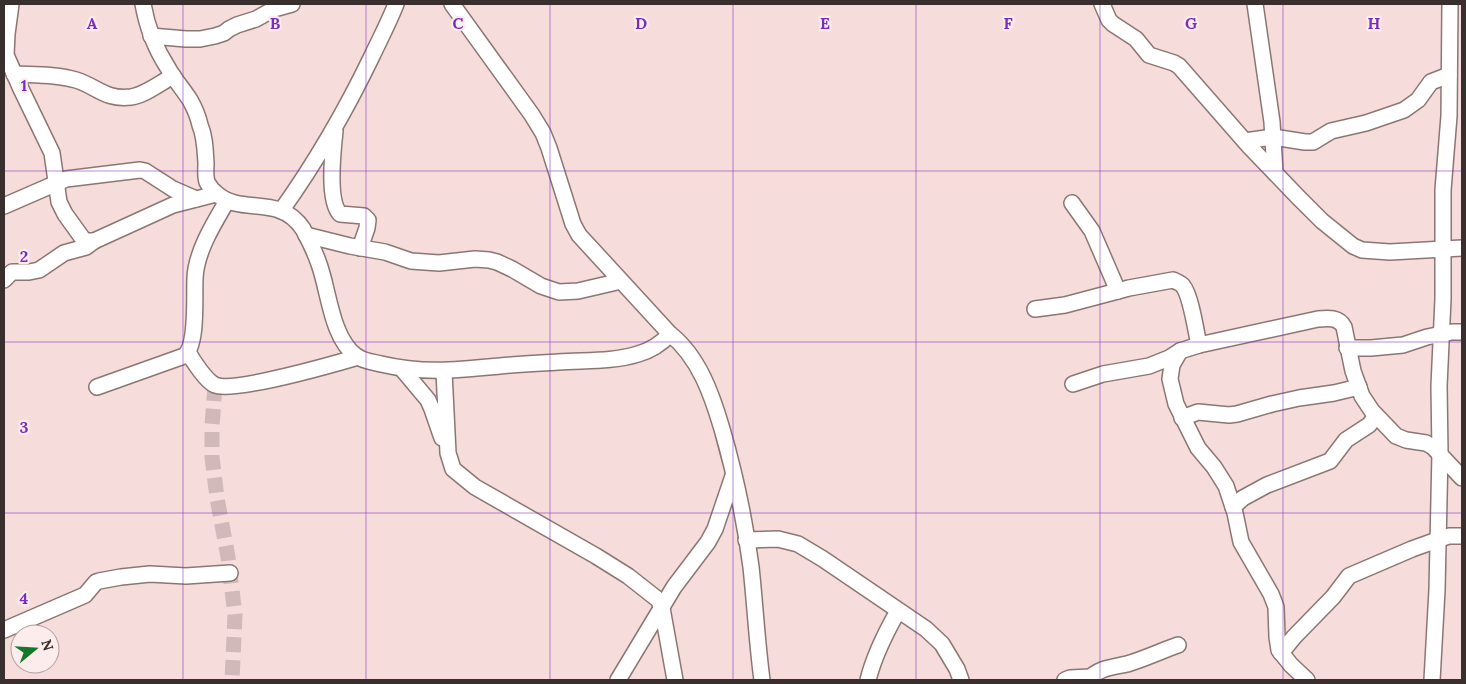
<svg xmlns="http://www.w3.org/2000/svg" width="1466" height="684" font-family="Lora,serif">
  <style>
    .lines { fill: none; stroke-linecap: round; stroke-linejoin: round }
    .minor-tunnel { stroke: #d0b9b8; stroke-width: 15; stroke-dasharray: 15 8; stroke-linecap: butt }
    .minor-casing { stroke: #8c7673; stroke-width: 18 }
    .minor { stroke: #fff; stroke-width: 15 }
    .grid { fill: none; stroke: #7b2cbf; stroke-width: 1; stroke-opacity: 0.55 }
    .grid-label { font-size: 16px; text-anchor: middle; font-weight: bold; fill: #7b2cbf; stroke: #fceceb; stroke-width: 4.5; stroke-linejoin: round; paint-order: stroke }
  </style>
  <rect width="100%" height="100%" fill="#f6dcda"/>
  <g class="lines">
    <path class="minor-tunnel" d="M 215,386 L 212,426 L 212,457 L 217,498 L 228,557 L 235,615 L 232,680"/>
    <defs>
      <g id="minor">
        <path d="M 11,4 L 7,34 L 6,55 L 21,89 L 52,153 L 59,202 L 65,214 L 83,239 L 87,241 L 94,241 L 173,205 L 216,194"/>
        <path d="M 143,4 C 147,27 155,48 168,68 C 174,79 183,89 190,100 C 194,107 198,116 200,125 C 205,137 205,149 206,163 C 206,169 205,176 207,182 C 209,186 213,191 217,194 C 242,216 279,193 303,229 C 309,240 315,252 319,264 C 329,291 331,337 356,356 C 363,361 373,362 381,364 C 423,374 458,370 500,366 C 519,364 539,363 558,362 C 585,360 612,362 638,354 C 652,350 661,344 670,334"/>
        <path d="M 452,4 L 532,115 L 543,133 L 549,148 L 573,224 L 579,235 L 670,334 C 699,357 712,395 722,429 C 735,474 745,521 751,567 C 755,604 757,643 762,680"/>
        <path d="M 1102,4 L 1109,20 L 1113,24 L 1136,39 L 1149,55 L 1174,63 L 1179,66 L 1249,146 L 1298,197 L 1322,221 L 1353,246 L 1362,250 L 1390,252 L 1462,248"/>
        <path d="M 1255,4 L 1272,122 L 1275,173"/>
        <path d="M 151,36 L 186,39 L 200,39 L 215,36 L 224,33 L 229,29 L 237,25 L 256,19 L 274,9 L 292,4"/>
        <path d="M 14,74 C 35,75 56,74 76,80 C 98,87 105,100 131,97 C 145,95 160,83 173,76"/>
        <path d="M 335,131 C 333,150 327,200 340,214 L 364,216 L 368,220 L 367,228 L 360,248"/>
        <path d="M 1245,141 L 1273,137 L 1305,142 L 1313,142 L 1331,131 L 1366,123 L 1404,110 L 1418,100 L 1431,82 L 1449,75"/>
        <path d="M 1072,203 L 1092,231 L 1118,291"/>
        <path d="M 4,206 L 66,179 L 140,170 L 145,171 L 173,189 L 196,199"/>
        <path d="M 281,211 C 316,162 346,110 372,56 C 380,39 389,22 396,4"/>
        <path d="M 306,235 L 350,246 L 385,252 L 411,261 L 439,263 L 475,259 L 489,260 L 497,262 L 512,269 L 541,286 L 559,292 L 578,291 L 621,281"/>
        <path d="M 4,280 L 12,272 L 29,272 L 39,270 L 64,253 L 86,247 L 94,241"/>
        <path d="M 1035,309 L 1065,305 L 1129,288 L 1173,280 C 1177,282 1181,283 1183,286 C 1191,296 1196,332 1199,345"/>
        <path d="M 1347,348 L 1371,348 L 1403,345 L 1427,337 L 1452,332 L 1462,332"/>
        <path d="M 1180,351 L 1172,365 L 1170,379 L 1176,404 L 1198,448 L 1214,467 L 1226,486 L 1235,513 L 1241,542 L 1271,594 L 1276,607 L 1277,637 L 1279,650 L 1291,665 L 1307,680"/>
        <path d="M 188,352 C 193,361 206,381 215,385 C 234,393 334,364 358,357"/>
        <path d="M 402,369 L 428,400 L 432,409 L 442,438"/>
        <path d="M 444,372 L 448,453 L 453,469 L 475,487 L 596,556 L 628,576 L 656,598 L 659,601 L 662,608 L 675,680"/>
        <path d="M 1073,384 L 1103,374 L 1149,366 L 1169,358 L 1180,351 L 1199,345 L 1318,319 C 1328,318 1339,317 1344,327 L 1353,371 L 1362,396 L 1372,411 L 1396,436 L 1406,440 L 1426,443 L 1433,447 L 1462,478"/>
        <path d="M 97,387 L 184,356 C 198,346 194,296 195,278 C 196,252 214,223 227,201"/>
        <path d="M 1182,418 L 1198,412 L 1229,415 L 1237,414 L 1272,404 L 1299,398 L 1334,393 L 1359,387"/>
        <path d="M 1233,507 L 1243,498 L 1267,485 L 1330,461 L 1346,440 L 1369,425 L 1376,416"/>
        <path d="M 746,540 L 778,539 L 798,544 L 823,559 L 926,629 L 942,644 L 957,669 L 961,680"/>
        <path d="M 4,630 L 85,595 L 96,582 L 99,581 L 121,577 L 150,574 L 186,576 L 230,573"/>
        <path d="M 1281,653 L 1294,637 L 1333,597 L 1349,576 L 1412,549 L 1437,540 L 1449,536 L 1462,536"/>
        <path d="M 618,680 L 674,587 L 708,542 L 715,529 L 733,476"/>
        <path d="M 868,680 C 874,656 886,632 898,611"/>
        <path d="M 1065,680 L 1070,678 L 1090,677"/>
        <path d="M 1088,680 C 1097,668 1114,667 1127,664 C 1144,659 1161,651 1178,645"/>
        <path d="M 1432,680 L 1437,590 L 1440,453 L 1439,386 L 1443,299 L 1443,190 L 1449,116 L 1450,4"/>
      </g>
    </defs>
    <use href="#minor" class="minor-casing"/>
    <use href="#minor" class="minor"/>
  </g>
  <path class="grid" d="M 183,4 L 183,680M 366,4 L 366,680M 550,4 L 550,680M 733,4 L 733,680M 916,4 L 916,680M 1100,4 L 1100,680M 1283,4 L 1283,680M 4,171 L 1462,171M 4,342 L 1462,342M 4,513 L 1462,513"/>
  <g class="grid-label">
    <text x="92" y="29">A</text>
    <text x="275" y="29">B</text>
    <text x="458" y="29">C</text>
    <text x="641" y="29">D</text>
    <text x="825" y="29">E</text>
    <text x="1008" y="29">F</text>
    <text x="1191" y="29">G</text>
    <text x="1374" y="29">H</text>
    <text x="24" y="91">1</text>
    <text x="24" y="262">2</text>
    <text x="24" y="433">3</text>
    <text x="24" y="604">4</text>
  </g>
  <rect width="1466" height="684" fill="none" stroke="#382f2e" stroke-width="10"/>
  <g transform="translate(35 649) rotate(72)"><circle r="24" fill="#fceceb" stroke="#aea09f"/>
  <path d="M0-4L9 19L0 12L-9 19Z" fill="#12782a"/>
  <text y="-8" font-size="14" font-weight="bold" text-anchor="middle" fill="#382f2e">N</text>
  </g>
</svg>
